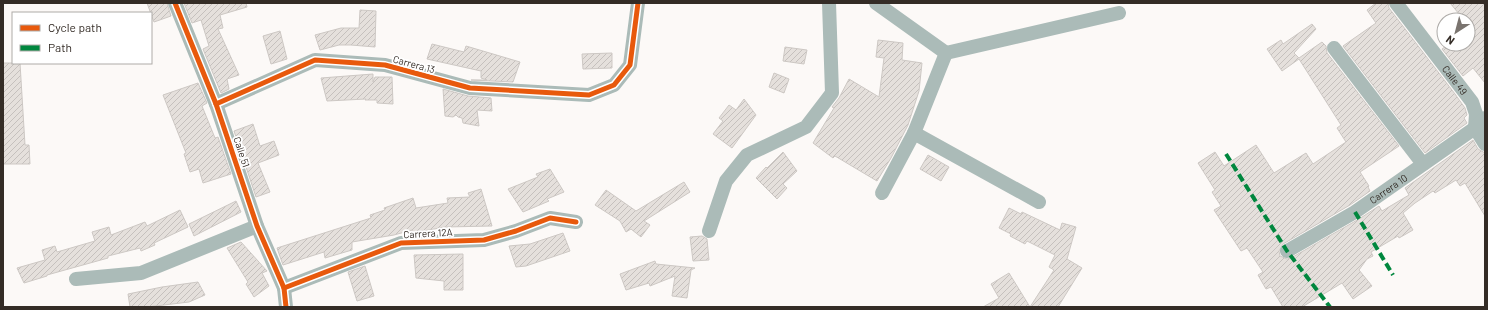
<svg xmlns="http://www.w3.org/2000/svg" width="1488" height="310" font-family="Barlow,sans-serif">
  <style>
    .building { fill: url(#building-hatch); stroke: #cdc8c4 }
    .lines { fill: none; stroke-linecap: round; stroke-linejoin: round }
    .street { stroke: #abbbb8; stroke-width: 14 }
    .quiet { stroke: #00873e; stroke-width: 4; stroke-dasharray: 8 4; stroke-linecap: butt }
    .cycleway-casing { stroke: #fff; stroke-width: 8 }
    .cycleway { stroke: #e8590c; stroke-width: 5 }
    .labels { text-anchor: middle; stroke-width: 3.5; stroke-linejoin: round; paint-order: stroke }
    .street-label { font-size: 10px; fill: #342c26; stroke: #fff }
  </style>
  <defs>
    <pattern id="building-hatch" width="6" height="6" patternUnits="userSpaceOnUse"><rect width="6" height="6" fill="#e5e0dc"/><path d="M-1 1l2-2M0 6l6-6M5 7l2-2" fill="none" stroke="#c5c0bd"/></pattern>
  </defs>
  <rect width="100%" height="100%" fill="#fcf9f7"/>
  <g class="building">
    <path d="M 147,3 L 167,3 L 171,16 L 154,22 Z"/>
    <path d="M 184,3 L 246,3 L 247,7 L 220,15 L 223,28 L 218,29 L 239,75 L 227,79 L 229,89 L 221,93 L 203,49 L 209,46 L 201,20 L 192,23 Z"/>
    <path d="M 1376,3 L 1388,3 L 1389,8 L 1455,94 L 1465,108 L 1467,115 L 1464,118 L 1467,123 L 1425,153 L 1343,46 L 1376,23 L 1367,10 Z"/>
    <path d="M 1450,3 L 1485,3 L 1485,83 L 1473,68 L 1463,76 L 1442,49 L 1449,44 L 1468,44 L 1468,20 L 1464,20 Z"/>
    <path d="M 360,10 L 376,11 L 375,47 L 351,45 L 339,45 L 320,50 L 315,35 L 341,28 L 359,28 Z"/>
    <path d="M 1312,24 L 1316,29 L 1294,53 L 1299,58 L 1322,42 L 1326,46 L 1327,53 L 1399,146 L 1360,172 L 1369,186 L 1368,187 L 1370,191 L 1350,205 L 1283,244 L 1279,251 L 1280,256 L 1287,259 L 1291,258 L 1359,219 L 1379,206 L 1382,211 L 1409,195 L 1405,188 L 1473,140 L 1478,149 L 1485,153 L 1485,216 L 1465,183 L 1460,186 L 1456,180 L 1435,193 L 1433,191 L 1415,203 L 1403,213 L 1413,230 L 1399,238 L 1398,236 L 1371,252 L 1373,256 L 1367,259 L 1359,270 L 1372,286 L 1353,299 L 1342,283 L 1302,307 L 1283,307 L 1271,287 L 1266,289 L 1258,275 L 1263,272 L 1247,248 L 1241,251 L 1214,210 L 1221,206 L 1212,192 L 1215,190 L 1198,163 L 1215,152 L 1224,166 L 1256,145 L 1274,173 L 1306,153 L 1313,164 L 1346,142 L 1337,128 L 1341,125 L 1299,59 L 1282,71 L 1267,49 L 1281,40 L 1283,44 Z"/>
    <path d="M 280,31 L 287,59 L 271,64 L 263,36 Z"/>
    <path d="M 878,40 L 903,43 L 902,60 L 922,63 L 919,91 L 908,125 L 891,158 L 877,181 L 835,156 L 833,158 L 813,143 L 834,108 L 832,107 L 839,98 L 849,79 L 879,97 L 884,58 L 876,57 Z"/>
    <path d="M 432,44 L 464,52 L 466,46 L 520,62 L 513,82 L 471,80 L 487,80 L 481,78 L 481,71 L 427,59 Z"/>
    <path d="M 785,47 L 807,50 L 804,64 L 783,61 Z"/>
    <path d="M 612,53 L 612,68 L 583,69 L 582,54 Z"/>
    <path d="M 3,63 L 20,63 L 25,145 L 29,145 L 30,164 L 3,164 Z"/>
    <path d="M 774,73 L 789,79 L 784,93 L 769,87 Z"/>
    <path d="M 373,74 L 373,82 L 375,77 L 392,77 L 393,104 L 377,103 L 377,100 L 365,100 L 366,99 L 327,101 L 321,78 Z"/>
    <path d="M 198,83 L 207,103 L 202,106 L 215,138 L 218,137 L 231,174 L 203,183 L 199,169 L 190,172 L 184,154 L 186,153 L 163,95 Z"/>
    <path d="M 443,89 L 468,96 L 491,98 L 492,111 L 477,110 L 479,126 L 463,123 L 462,118 L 458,117 L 456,115 L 453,117 L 445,116 Z"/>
    <path d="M 744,99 L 756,115 L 732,148 L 713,134 L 723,121 L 719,118 L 729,105 L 736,110 Z"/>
    <path d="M 253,124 L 260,146 L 274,141 L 279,155 L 258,163 L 270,192 L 256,197 L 234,131 Z"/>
    <path d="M 783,152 L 797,171 L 783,184 L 787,188 L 777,199 L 756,178 L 766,167 L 767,168 Z"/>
    <path d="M 928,155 L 949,167 L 941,181 L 920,169 Z"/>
    <path d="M 550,169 L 564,192 L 547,199 L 549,201 L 523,212 L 508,189 L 538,177 L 536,174 Z"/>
    <path d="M 684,182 L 690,192 L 644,221 L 650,225 L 641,237 L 631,229 L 626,232 L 620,221 L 595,205 L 606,190 L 636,211 Z"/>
    <path d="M 481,189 L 492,226 L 445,227 L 412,233 L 412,230 L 394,235 L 352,242 L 352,250 L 325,258 L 324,252 L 283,265 L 277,248 L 371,218 L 370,215 L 385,210 L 384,208 L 413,198 L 416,208 L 448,203 L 447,198 L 470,197 L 468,193 Z"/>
    <path d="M 236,201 L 241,212 L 194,236 L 189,224 Z"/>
    <path d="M 1009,208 L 1021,214 L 1022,212 L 1060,230 L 1062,223 L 1076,227 L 1067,259 L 1082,268 L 1058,307 L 1030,307 L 1054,270 L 1049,267 L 1055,255 L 1027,241 L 1025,244 L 1010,236 L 1011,234 L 999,228 Z"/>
    <path d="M 180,210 L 188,227 L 154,243 L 155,245 L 141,251 L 140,248 L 108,256 L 108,258 L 47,275 L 47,276 L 24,283 L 17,268 L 45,260 L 42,250 L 55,246 L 57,252 L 95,241 L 92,232 L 109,227 L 111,235 L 145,222 L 147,226 Z"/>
    <path d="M 563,233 L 570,251 L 526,266 L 516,267 L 509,246 L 530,244 Z"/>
    <path d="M 702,236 L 707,239 L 709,260 L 693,261 L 690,237 Z"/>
    <path d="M 241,242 L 267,271 L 262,273 L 269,286 L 254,297 L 246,284 L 248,282 L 227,248 Z"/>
    <path d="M 463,254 L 463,290 L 444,290 L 444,281 L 416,278 L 414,255 Z"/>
    <path d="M 655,261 L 656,264 L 695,268 L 691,270 L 687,298 L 672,296 L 675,276 L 650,286 L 649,283 L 626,290 L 620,274 Z"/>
    <path d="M 365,266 L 374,296 L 357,301 L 348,272 Z"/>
    <path d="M 1009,273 L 1030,307 L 983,307 L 999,298 L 991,284 Z"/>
    <path d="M 198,282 L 205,295 L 189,302 L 147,307 L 130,307 L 128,294 L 162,287 Z"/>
  </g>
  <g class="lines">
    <g class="street">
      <path d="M 175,3 L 216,104 L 257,226 L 284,288 L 286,307"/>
      <path d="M 876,3 L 946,53 L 1119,13"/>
      <path id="s1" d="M 1396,3 L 1472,102 L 1476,114 L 1475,128 L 1485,144"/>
      <path d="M 1334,48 L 1423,164"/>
      <path d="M 216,104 L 315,60 L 385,65 L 470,88 L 589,95 L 614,85 L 630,65 L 638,3"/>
      <path d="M 914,133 L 1039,202"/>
      <path d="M 882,193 L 914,133 L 946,53"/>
      <path d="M 709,231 L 726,181 L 747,155 L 806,127 L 832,93 L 829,3"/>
      <path id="s2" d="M 1287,251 L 1355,212 L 1475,128 L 1485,118"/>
      <path d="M 76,279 L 141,273 L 257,226"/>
      <path d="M 284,288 L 401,243 L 484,240 L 516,231 L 550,218 L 576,222"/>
    </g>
    <g class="quiet">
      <path d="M 1226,154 L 1287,251 L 1330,307"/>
      <path d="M 1355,212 L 1393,275"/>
    </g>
    <defs>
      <g id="cycleway">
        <path d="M 175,3 L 216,104 L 257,226 L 284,288 L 286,307"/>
        <path d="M 216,104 L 315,60 L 385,65 L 470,88 L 589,95 L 614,85 L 630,65 L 638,3"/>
        <path d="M 284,288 L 401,243 L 484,240 L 516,231 L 550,218 L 576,222"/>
      </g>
    </defs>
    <use href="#cycleway" class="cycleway-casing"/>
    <use href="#cycleway" class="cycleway"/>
  </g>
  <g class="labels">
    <g class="street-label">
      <text transform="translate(414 64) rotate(15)" y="4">Carrera 13</text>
      <text dy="4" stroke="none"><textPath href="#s1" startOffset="97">Calle 49</textPath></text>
      <text transform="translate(242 152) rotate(72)" y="4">Calle 51</text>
      <text dy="4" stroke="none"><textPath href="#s2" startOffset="119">Carrera 10</textPath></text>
      <text transform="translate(428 233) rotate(-3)" y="4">Carrera 12A</text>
    </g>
  </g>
  <rect width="1488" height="310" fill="none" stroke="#342c26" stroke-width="8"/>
  <rect x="12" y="12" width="140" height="52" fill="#ffffff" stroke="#aeaba8"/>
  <rect x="20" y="25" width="20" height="6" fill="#e8590c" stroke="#aeaba8"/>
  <text x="48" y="32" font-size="12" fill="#342c26">Cycle path</text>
  <rect x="20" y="45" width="20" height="6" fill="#00873e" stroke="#aeaba8"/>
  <text x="48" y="52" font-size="12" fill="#342c26">Path</text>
  <g transform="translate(1456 32) rotate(216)"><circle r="19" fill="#ffffff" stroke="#aeaba8"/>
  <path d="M0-3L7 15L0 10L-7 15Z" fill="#7a746f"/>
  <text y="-6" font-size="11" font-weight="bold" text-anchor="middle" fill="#342c26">N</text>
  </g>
</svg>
